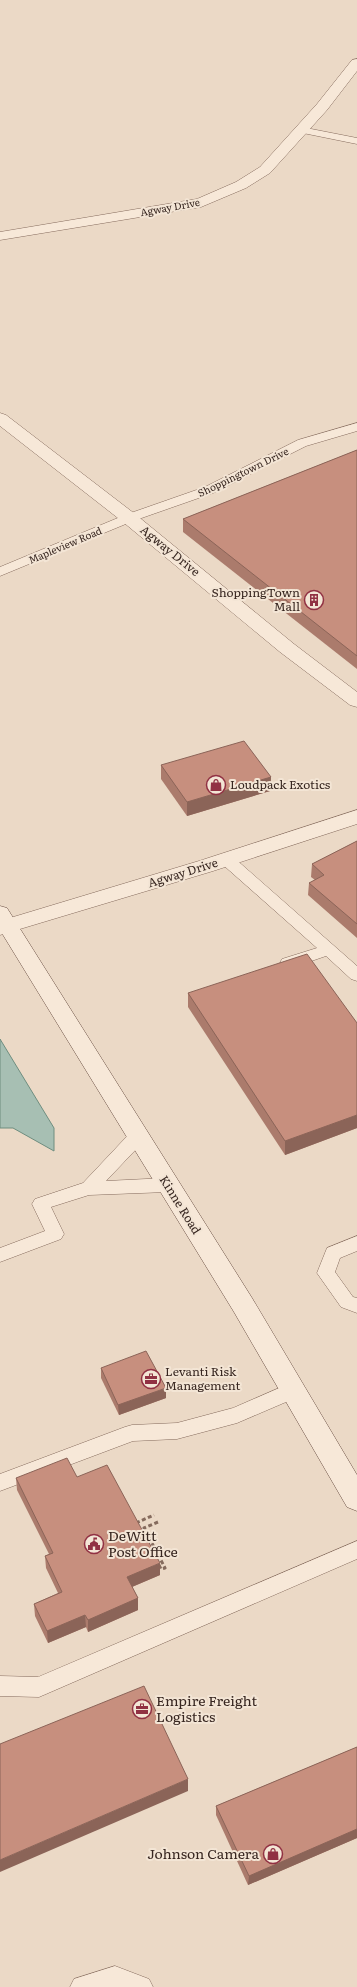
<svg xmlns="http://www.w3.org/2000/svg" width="357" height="1987" font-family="Literata,serif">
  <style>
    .water { fill: #a7bfb3; stroke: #6e8d7f }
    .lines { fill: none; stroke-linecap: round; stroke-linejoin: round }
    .lane-casing { stroke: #856b5d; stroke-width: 1 }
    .street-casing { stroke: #856b5d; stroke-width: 1 }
    .secondary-casing { stroke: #674c40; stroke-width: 1 }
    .path { stroke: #856b5d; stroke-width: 3; stroke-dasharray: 4 2.5; stroke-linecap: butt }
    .lane { fill: #f7e8d8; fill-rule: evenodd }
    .street { fill: #f7e8d8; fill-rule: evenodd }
    .secondary { fill: #f7e8d8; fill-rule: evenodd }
    .wall { fill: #ab7b6c }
    .shaded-wall { fill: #8b6458 }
    .building { fill: #c78f7e; stroke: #8b6458 }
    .labels { text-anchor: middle; stroke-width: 4; stroke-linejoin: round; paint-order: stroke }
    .far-street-label { font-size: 10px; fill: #372620; stroke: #f3e5d5 }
    .street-label { font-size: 12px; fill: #372620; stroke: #f3e5d5 }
    .poi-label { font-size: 12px; fill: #372620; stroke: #f3e5d5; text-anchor: start }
    .near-poi-label { font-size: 14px; fill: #372620; stroke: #f3e5d5; text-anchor: start }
  </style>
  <rect width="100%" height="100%" fill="#ebd9c6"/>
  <path class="water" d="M 0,1039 L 54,1128 L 54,1151 L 13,1128 L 0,1128 Z"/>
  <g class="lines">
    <defs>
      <g id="lane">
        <path d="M 301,127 L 357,138 L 357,144 L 298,132 L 296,130 L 298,128 Z"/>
        <path d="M 357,423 L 357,431 L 306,446 L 213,493 L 133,521 L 0,576 L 0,567 L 125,515 L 205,487 L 298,440 Z"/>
        <path d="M 227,855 L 232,856 L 357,966 L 357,981 L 351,979 L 326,956 L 288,969 L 282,967 L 280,963 L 282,959 L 317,948 L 222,864 L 219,860 L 222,856 Z"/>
        <path d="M 137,1131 L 143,1132 L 146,1137 L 143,1142 L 106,1181 L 167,1178 L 173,1180 L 176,1185 L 173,1190 L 167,1192 L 89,1195 L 51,1207 L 64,1234 L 61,1239 L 0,1262 L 0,1248 L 45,1231 L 32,1204 L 35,1199 L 83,1183 L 131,1132 Z"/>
        <path d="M 357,1236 L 357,1251 L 340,1258 L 335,1272 L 353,1297 L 357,1298 L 357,1313 L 341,1307 L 317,1273 L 327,1248 Z"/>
        <path d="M 293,1382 L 300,1384 L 302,1390 L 300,1396 L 237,1423 L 177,1439 L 133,1441 L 0,1491 L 0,1474 L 125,1427 L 132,1425 L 177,1423 L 233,1408 Z"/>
        <path d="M 357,1541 L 357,1559 L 46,1694 L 39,1697 L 0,1696 L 0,1676 L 38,1677 Z"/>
        <path d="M 115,1966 L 149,1979 L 153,1987 L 70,1987 L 74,1979 Z"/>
      </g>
      <g id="street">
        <path d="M 357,59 L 357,71 L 327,110 L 270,173 L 246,188 L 201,207 L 0,240 L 0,232 L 197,199 L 236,182 L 260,167 L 317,104 L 352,60 Z"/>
        <path d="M 0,413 L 6,415 L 135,514 L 294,644 L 357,692 L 357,707 L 350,705 L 280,652 L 123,522 L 0,426 Z"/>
        <path d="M 357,810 L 357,824 L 213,871 L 0,935 L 0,921 L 199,861 Z"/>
      </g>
      <path id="secondary" d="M 0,906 L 7,908 L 252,1298 L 357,1475 L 357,1511 L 347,1507 L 234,1312 L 0,930 Z"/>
    </defs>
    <use href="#lane" class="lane-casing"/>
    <use href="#street" class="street-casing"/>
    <use href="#secondary" class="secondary-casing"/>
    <g class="path">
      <path d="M 158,1522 L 144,1528 L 165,1568 L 161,1569 L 159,1565"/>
      <path d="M 136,1523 L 154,1515"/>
    </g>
    <use href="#lane" class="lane"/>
    <use href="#street" class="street"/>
    <use href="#secondary" class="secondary"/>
  </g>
  <g class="wall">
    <path d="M 357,450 L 357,669 L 183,532 L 183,519 Z"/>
    <path d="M 161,765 L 271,777 L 270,791 L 187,816 L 161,779 Z"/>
    <path d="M 357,841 L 357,938 L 308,895 L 309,883 L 315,880 L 311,877 L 312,864 Z"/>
    <path d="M 188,993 L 357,1023 L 357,1128 L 285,1155 L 188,1007 Z"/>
    <path d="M 101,1368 L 166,1398 L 119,1415 L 101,1378 Z"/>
    <path d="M 77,1477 L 160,1575 L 132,1587 L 138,1598 L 138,1610 L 88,1632 L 86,1627 L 48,1643 L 35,1616 L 34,1604 L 58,1593 L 46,1568 L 45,1556 L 49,1554 L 17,1490 L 16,1478 Z"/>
    <path d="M 357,1747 L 357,1838 L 248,1885 L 216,1815 L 216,1806 Z"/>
  </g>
  <g class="shaded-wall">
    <path d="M 271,777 L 270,791 L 187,816 L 187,802 Z"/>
    <path d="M 357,1115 L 357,1128 L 285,1155 L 285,1141 Z"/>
    <path d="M 166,1388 L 166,1398 L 119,1415 L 118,1405 Z"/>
    <path d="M 160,1563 L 160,1575 L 127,1589 L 127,1577 Z"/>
    <path d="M 138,1598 L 138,1610 L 88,1632 L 88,1620 Z"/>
    <path d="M 85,1615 L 86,1627 L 48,1643 L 47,1631 Z"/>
    <path d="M 188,1779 L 188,1791 L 0,1872 L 0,1860 Z"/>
    <path d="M 357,1829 L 357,1838 L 248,1885 L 249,1876 Z"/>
  </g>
  <g class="building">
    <path d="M 357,450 L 357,656 L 183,519 Z"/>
    <path d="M 244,741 L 271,777 L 187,802 L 161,765 Z"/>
    <path d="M 357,841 L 357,924 L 309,883 L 324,875 L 312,864 Z"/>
    <path d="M 307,954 L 357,1023 L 357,1115 L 285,1141 L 188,993 Z"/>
    <path d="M 146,1351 L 166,1388 L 118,1405 L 101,1368 Z"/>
    <path d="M 67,1458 L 77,1477 L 107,1465 L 160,1563 L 127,1577 L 138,1598 L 88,1620 L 85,1615 L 47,1631 L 34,1604 L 62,1592 L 45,1556 L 53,1553 L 16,1478 Z"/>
    <path d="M 144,1686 L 188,1779 L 0,1860 L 0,1744 Z"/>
    <path d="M 357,1747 L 357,1829 L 249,1876 L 216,1806 Z"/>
  </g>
  <defs>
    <symbol id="building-ring" viewBox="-11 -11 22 22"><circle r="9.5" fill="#f3e5d5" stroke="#913143" stroke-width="1.5"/><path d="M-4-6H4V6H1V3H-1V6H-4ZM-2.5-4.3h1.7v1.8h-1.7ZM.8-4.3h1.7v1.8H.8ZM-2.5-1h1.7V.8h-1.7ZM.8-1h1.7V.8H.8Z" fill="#913143"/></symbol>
    <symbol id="shop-ring" viewBox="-11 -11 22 22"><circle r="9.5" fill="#f3e5d5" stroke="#913143" stroke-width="1.5"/><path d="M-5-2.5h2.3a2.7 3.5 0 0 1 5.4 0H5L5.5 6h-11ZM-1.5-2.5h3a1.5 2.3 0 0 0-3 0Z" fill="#913143"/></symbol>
    <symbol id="office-ring" viewBox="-11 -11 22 22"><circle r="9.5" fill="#f3e5d5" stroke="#913143" stroke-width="1.5"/><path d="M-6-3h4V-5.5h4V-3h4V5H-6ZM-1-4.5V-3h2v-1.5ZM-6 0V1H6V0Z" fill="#913143"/></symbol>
    <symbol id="civic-ring" viewBox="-11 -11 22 22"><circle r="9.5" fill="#f3e5d5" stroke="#913143" stroke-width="1.5"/><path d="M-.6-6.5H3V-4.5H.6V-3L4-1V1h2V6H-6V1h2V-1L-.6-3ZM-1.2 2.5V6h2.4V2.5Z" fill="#913143"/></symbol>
  </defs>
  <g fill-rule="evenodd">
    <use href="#building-ring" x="303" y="589" width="22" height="22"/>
    <use href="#shop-ring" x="205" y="774" width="22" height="22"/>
    <use href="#office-ring" x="140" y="1368" width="22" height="22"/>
    <use href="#civic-ring" x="83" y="1533" width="22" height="22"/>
    <use href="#office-ring" x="131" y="1698" width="22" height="22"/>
    <use href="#shop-ring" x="262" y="1843" width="22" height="22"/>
  </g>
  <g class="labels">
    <g class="far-street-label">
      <text transform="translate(170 207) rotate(-10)" y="4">Agway Drive</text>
      <text transform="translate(243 472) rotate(-26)" y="4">Shoppingtown Drive</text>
      <text transform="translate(65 545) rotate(-23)" y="4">Mapleview Road</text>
    </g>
    <g class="street-label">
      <text transform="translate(170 551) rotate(39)" y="4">Agway Drive</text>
      <text transform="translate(183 873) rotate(-17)" y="4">Agway Drive</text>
      <text transform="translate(180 1205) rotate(58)" y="4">Kinne Road</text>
    </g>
    <g class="poi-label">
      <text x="300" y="597" text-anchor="end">ShoppingTown<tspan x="300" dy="14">Mall</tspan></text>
      <text x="230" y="789">Loudpack Exotics</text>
      <text x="165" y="1376">Levanti Risk<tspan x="165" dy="14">Management</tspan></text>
    </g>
    <g class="near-poi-label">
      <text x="108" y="1541">DeWitt<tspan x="108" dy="16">Post Office</tspan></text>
      <text x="156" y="1706">Empire Freight<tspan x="156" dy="16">Logistics</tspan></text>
      <text x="259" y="1859" text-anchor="end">Johnson Camera</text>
    </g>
  </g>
</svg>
